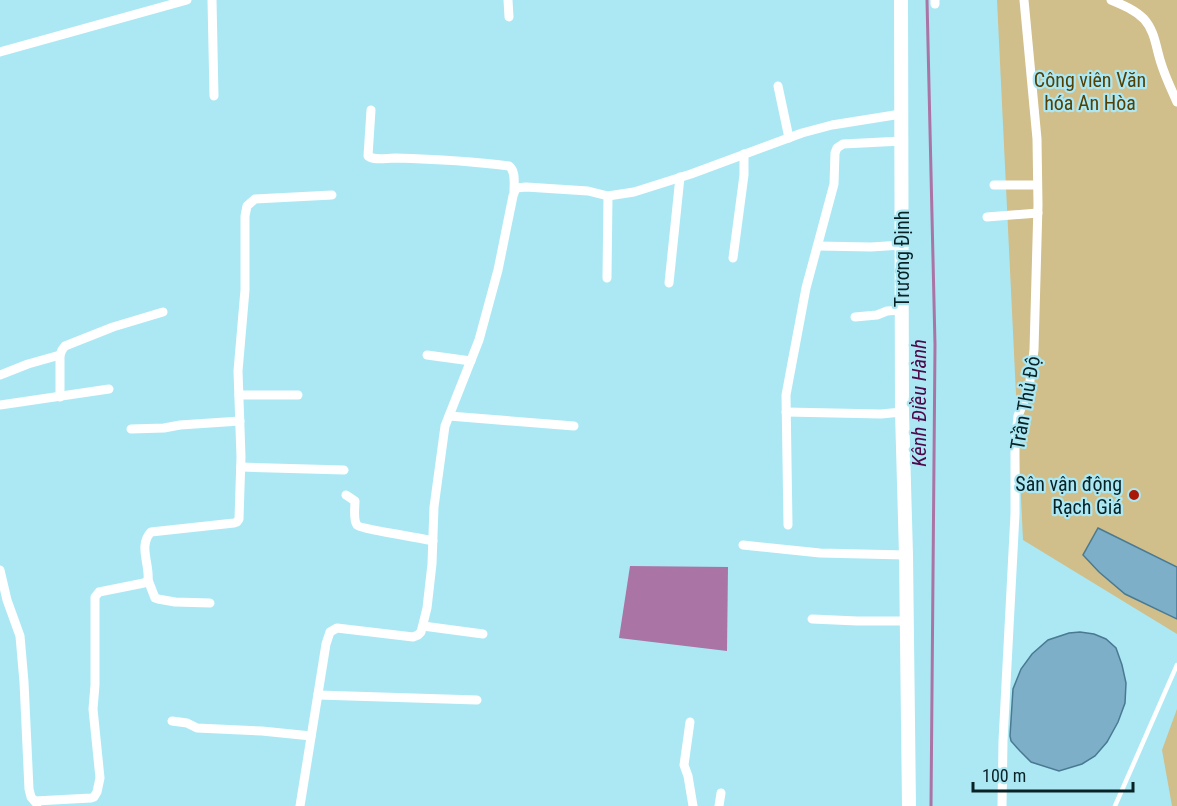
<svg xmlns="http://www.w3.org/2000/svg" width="1177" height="806" font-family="'Roboto Condensed',sans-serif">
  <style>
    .green { fill: #d0be8b }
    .water { fill: #aa74a5 }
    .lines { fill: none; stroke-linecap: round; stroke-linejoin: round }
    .stream { stroke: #aa74a5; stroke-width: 3 }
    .building { fill: #7eafc8; stroke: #4a7a92; stroke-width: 1.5 }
    .lane { stroke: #fff; stroke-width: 4.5 }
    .street { stroke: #fff; stroke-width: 9 }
    .secondary { stroke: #fff; stroke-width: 14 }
    .poi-dot { fill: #a81707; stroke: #abe8f4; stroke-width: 2 }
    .labels { text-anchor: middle; stroke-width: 4.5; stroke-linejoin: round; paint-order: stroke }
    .park-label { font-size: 20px; fill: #524004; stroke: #abe8f4 }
    .street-label { font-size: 20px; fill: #092226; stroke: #abe8f4 }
    .poi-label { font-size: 20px; fill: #092226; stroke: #abe8f4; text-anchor: end }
    .water-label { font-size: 21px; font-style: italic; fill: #4f0a4c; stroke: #abe8f4 }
  </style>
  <rect width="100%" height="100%" fill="#abe8f4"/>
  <g class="green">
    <path d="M 997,0 L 1177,0 L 1177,634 L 1023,540 Z"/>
    <path d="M 1177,709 L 1177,806 L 1172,806 L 1162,750 Z"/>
  </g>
  <path class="water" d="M 630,566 L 728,567 L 727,651 L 619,638 Z"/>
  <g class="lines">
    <path class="stream" d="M 927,0 L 935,345 L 931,806"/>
  </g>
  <g class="building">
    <path d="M 1098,528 L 1177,567 L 1177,619 L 1125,594 L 1099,572 L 1083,555 Z"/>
    <path d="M 1080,632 L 1094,634 L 1106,639 L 1116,648 L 1122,665 L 1126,683 L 1125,703 L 1118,722 L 1107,742 L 1095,756 L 1082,764 L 1059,771 L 1031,762 L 1020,751 L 1011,741 L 1010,736 L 1013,689 L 1021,669 L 1032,654 L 1048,640 L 1069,633 Z"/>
  </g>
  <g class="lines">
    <path class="lane" d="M 1115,806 L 1177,665"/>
    <g class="street">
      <path d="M 212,0 L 214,96"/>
      <path d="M 508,0 L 509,17"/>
      <path d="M 1111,0 C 1123,5 1135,10 1144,19 C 1155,31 1156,48 1161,63 C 1165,76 1171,89 1177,102"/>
      <path d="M 935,4 L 935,0"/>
      <path d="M 0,52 L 187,0"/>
      <path d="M 778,86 L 789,138"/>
      <path d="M 371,110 L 368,156 C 375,161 386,158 395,158 C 433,159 471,161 509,166 C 516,171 514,183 514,191"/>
      <path d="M 994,185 L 1037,185"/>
      <path d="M 987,217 L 1038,213"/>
      <path d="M 818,246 L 871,247 L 902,245"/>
      <path d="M 733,258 L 744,175 L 744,154"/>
      <path d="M 607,278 L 608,196"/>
      <path d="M 669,283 L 680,177"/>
      <path d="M 855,317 L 877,315 L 887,311 L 901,310"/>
      <path d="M 427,355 L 471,361"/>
      <path d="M 0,375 L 28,364 L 60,355"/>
      <path d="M 239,395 L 298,395"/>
      <path d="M 60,397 L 60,355 L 62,350 L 65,346 L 113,327 L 163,312"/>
      <path d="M 0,405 L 109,389"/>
      <path d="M 786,412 L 881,414 L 902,412"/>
      <path d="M 449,416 L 574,426"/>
      <path d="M 131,429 L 164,428 L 180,425 L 240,421"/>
      <path d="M 241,467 L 344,470"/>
      <path d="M 346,495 L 355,501 C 355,507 353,520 357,525 C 360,529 422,538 433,541"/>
      <path d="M 788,525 L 786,395 L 806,288 L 834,184 L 835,153 L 837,148 L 843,144 L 902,141"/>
      <path d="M 743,545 L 820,553 L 906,555"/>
      <path d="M 0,570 L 7,600 L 20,636 L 24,682 L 29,789 L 31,797 L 37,804"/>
      <path d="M 148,580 L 155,598 L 158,599 L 175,602 L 210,603"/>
      <path d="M 812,619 L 857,621 L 907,621"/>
      <path d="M 423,626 L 483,634"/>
      <path d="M 318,695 L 477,700"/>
      <path d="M 172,721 L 187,723 L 197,728 L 262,731 L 311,736"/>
      <path d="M 690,722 L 684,765 L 688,776 L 693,806"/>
      <path d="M 35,801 L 91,798 L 94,797 L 97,792 L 100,778 L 93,709 L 95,685 L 95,597 L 99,592 L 144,583 L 148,580 C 150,565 138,545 151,532 L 234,523 L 237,522 L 239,519 L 241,457 L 238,371 L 245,290 L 245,216 L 247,206 L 255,199 L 332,195"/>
      <path d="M 300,806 L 326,644 L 330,632 L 337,628 L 413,637 L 418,635 L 421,632 L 427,608 L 432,564 L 434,507 L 445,426 L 479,340 L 498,270 L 513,196 L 516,188 L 526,187 L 588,191 L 608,196 L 634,192 L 691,174 L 802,133 L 832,125 L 901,114"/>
      <path d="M 719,806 L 721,793"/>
      <path d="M 1002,806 L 1003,741 L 1015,514 L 1015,445 L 1018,416 L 1029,388 L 1034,350 L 1038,205 L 1037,139 L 1024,0"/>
    </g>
    <path class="secondary" d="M 901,0 L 902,412 L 906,555 L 909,806"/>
  </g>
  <circle class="poi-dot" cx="1134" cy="495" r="6"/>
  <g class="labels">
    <g class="park-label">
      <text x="1090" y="87">Công viên Văn<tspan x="1090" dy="23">hóa An Hòa</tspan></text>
    </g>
    <g class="street-label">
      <text transform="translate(902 259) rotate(-90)" y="7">Trương Định</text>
      <text transform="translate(1025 403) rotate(-80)" y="7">Trần Thủ Độ</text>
    </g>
    <g class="poi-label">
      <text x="1122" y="491">Sân vận động<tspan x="1122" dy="23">Rạch Giá</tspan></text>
    </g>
    <g class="water-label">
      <text transform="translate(919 403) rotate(-90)" y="7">Kênh Điều Hành</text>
    </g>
  </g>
  <path d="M973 782v9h160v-9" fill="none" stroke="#092226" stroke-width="3"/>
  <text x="982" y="782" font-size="18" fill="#092226" stroke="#abe8f4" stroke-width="4.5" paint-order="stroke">100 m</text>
</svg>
